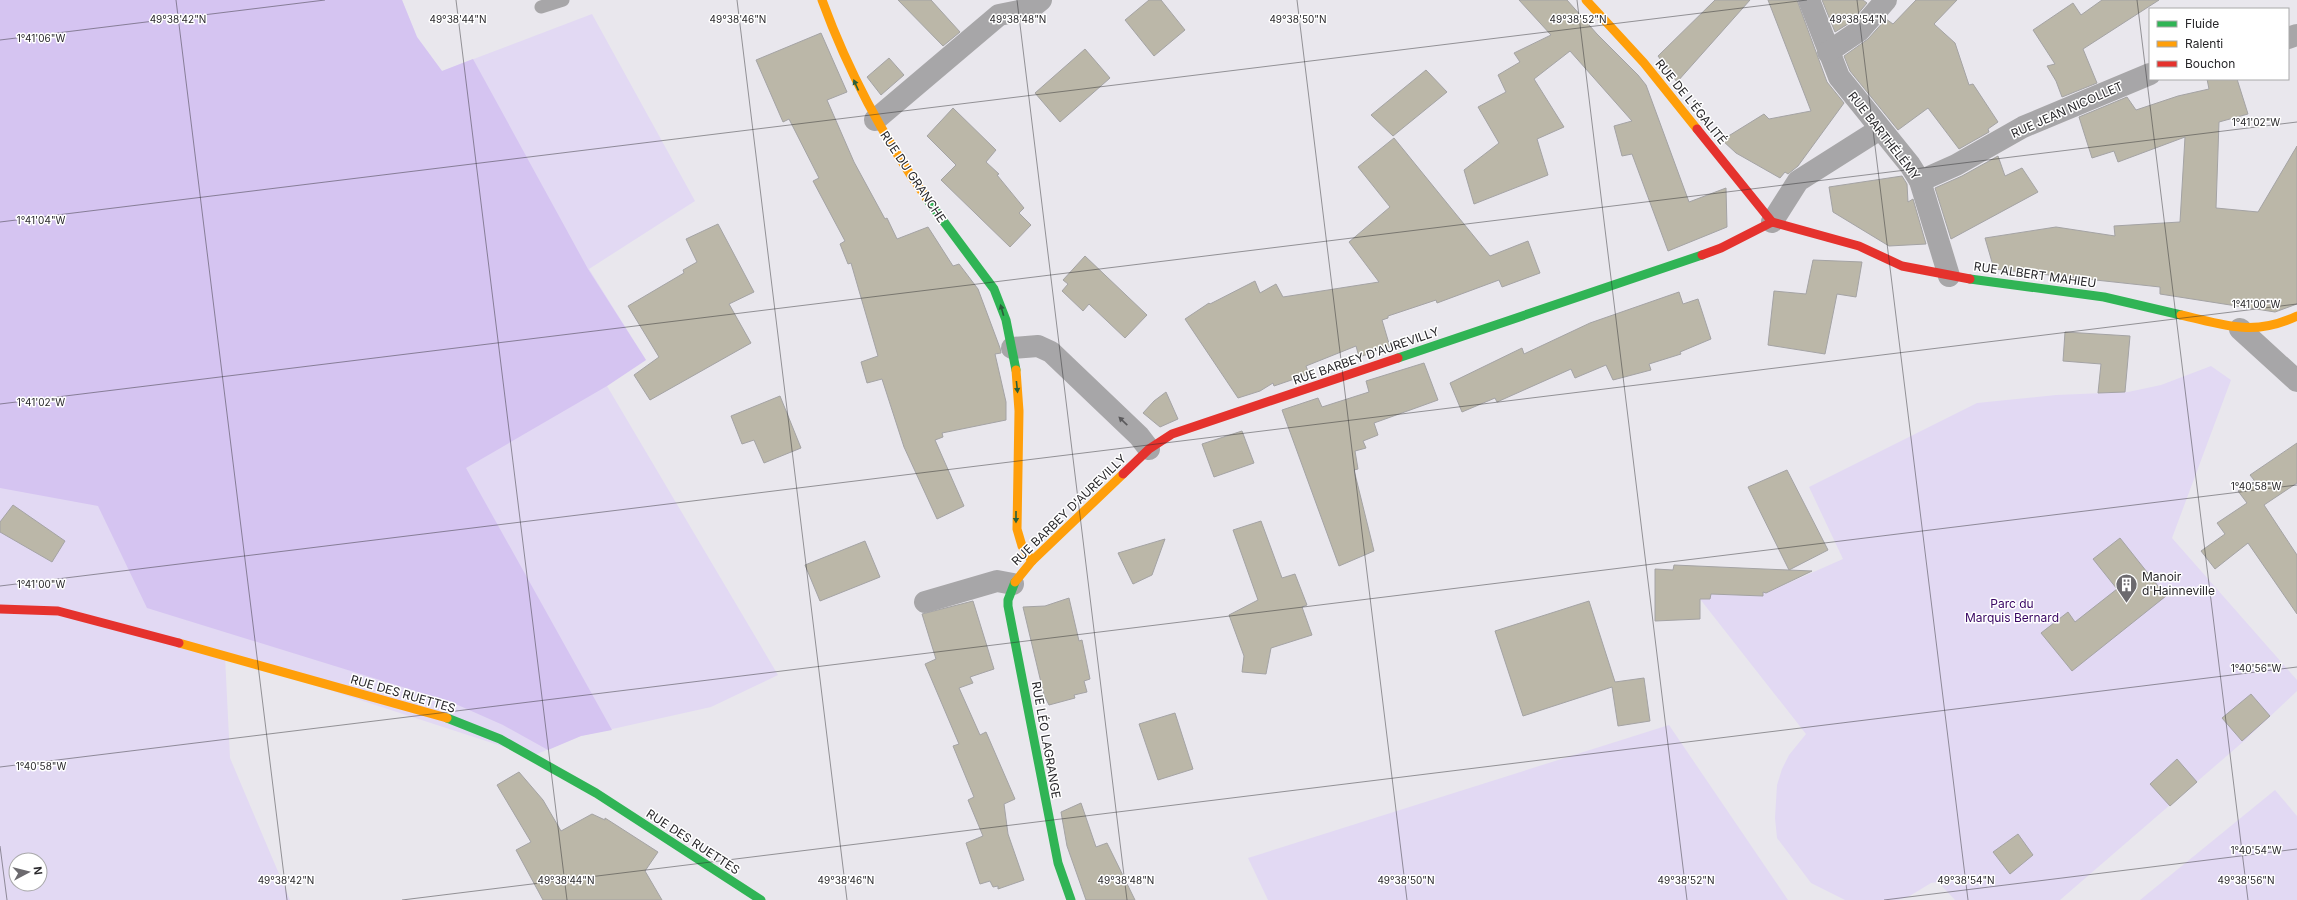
<svg xmlns="http://www.w3.org/2000/svg" width="2297" height="900" font-family="Inter,sans-serif">
  <style>
    .green { fill: #e2d9f3; fill-rule: evenodd }
    .forest { fill: #d5c4f1 }
    .building { fill: #bbb7a8; stroke: #a4a3a4 }
    .lines { fill: none; stroke-linecap: round; stroke-linejoin: round }
    .lane { stroke: #a7a6a8; stroke-width: 13 }
    .street { stroke: #a7a6a8; stroke-width: 22 }
    .fast { stroke: #30b455; stroke-width: 9 }
    .slow { stroke: #ff9f0a; stroke-width: 9 }
    .jam { stroke: #e5322d; stroke-width: 9 }
    .oneway { fill: #2b5f3b }
    .oneway2 { fill: #5b5a5c }
    .ticks { fill: none; stroke: #28272a; stroke-width: 1; stroke-opacity: 0.45 }
    .labels { text-anchor: middle; stroke-width: 3; stroke-linejoin: round; paint-order: stroke }
    .street-label { font-size: 12px; fill: #28272a; stroke: #fff }
    .poi-label { font-size: 12px; fill: #28272a; stroke: #fff; text-anchor: start }
    .park-label { font-size: 12px; fill: #380562; stroke: #fff }
    .ticks-label { font-size: 10px; text-anchor: middle; fill: #28272a; stroke: #fff; stroke-width: 3; stroke-linejoin: round; paint-order: stroke }
  </style>
  <rect width="100%" height="100%" fill="#e9e7ed"/>
  <g class="green">
    <path d="M 0,0 L 402,0 L 417,37 L 442,71 L 592,14 L 695,201 L 589,269 L 646,360 L 607,386 L 778,675 L 711,707 L 581,736 L 532,756 L 225,656 L 230,758 L 290,900 L 0,900 ZM 16,860 L 40,860 L 40,884 L 16,884 Z"/>
    <path d="M 2211,366 L 2231,380 L 2172,538 L 2297,680 L 2297,691 L 2244,741 L 2060,900 L 1955,900 L 1938,882 L 1931,883 L 1908,897 L 1897,900 L 1845,900 L 1811,883 L 1777,838 L 1775,818 L 1777,785 L 1782,769 L 1789,755 L 1806,734 L 1700,599 L 1710,599 L 1711,594 L 1762,596 L 1763,592 L 1766,593 L 1843,559 L 1809,487 L 1977,403 L 2056,395 L 2128,392 L 2161,385 Z"/>
    <path d="M 1669,725 L 1788,900 L 1268,900 L 1248,858 Z"/>
    <path d="M 2275,790 L 2297,816 L 2297,900 L 2140,900 Z"/>
  </g>
  <path class="forest" d="M 0,0 L 402,0 L 417,37 L 442,71 L 473,59 L 588,269 L 646,360 L 607,386 L 466,468 L 612,730 L 581,736 L 548,750 L 503,725 L 451,702 L 147,608 L 98,506 L 0,488 Z"/>
  <g class="building">
    <path d="M 898,0 L 931,0 L 960,32 L 943,46 Z"/>
    <path d="M 1149,0 L 1161,0 L 1185,30 L 1154,56 L 1125,20 Z"/>
    <path d="M 1519,0 L 1567,0 L 1597,34 L 1638,75 L 1646,85 L 1689,202 L 1726,188 L 1727,227 L 1668,251 L 1632,154 L 1622,156 L 1614,126 L 1632,121 L 1570,51 L 1534,79 L 1564,127 L 1537,139 L 1548,175 L 1474,204 L 1464,170 L 1499,143 L 1478,107 L 1506,92 L 1498,75 L 1520,62 L 1514,53 L 1551,35 Z"/>
    <path d="M 1715,0 L 1750,0 L 1677,82 L 1658,56 Z"/>
    <path d="M 1768,0 L 1797,0 L 1827,82 L 1844,103 L 1798,166 L 1788,174 L 1785,172 L 1780,178 L 1736,153 L 1722,140 L 1764,114 L 1769,119 L 1811,111 Z"/>
    <path d="M 1822,0 L 1863,0 L 1867,3 L 1851,22 L 1835,32 Z"/>
    <path d="M 1916,0 L 1957,0 L 1934,24 L 1955,43 L 1969,85 L 1973,84 L 1998,122 L 1988,129 L 1989,132 L 1959,149 L 1928,108 L 1898,130 L 1850,71 L 1844,56 L 1868,39 L 1886,19 L 1893,24 Z"/>
    <path d="M 2102,0 L 2159,0 L 2083,49 L 2097,83 L 2062,97 L 2056,81 L 2047,66 L 2055,64 L 2033,30 L 2073,3 L 2081,15 Z"/>
    <path d="M 821,33 L 847,92 L 827,100 L 854,162 L 885,219 L 887,218 L 897,239 L 928,227 L 953,266 L 959,264 L 978,289 L 1000,348 L 1001,353 L 995,354 L 1006,402 L 1006,420 L 942,433 L 943,437 L 935,440 L 964,506 L 937,519 L 904,447 L 882,379 L 867,383 L 861,362 L 878,356 L 851,263 L 848,264 L 840,244 L 845,241 L 813,181 L 819,178 L 789,119 L 783,122 L 756,60 Z"/>
    <path d="M 1085,49 L 1110,78 L 1060,122 L 1035,93 Z"/>
    <path d="M 889,58 L 904,75 L 881,95 L 867,77 Z"/>
    <path d="M 1426,70 L 1447,92 L 1393,136 L 1371,115 Z"/>
    <path d="M 2207,79 L 2237,79 L 2248,114 L 2219,122 L 2216,208 L 2258,212 L 2297,146 L 2297,304 L 2275,312 L 2160,294 L 2160,287 L 1994,269 L 1985,238 L 2056,227 L 2115,236 L 2114,226 L 2180,222 L 2185,137 L 2118,162 L 2114,151 L 2092,158 L 2079,117 L 2127,97 L 2136,110 L 2178,96 L 2209,89 Z"/>
    <path d="M 953,108 L 996,150 L 986,162 L 999,174 L 997,175 L 1024,208 L 1019,213 L 1031,225 L 1010,247 L 941,180 L 956,165 L 927,136 Z"/>
    <path d="M 1394,138 L 1490,256 L 1528,241 L 1540,273 L 1502,287 L 1499,280 L 1437,303 L 1436,300 L 1388,316 L 1388,318 L 1382,320 L 1390,347 L 1359,357 L 1356,346 L 1306,366 L 1309,374 L 1274,386 L 1273,383 L 1260,391 L 1238,398 L 1185,319 L 1209,303 L 1210,304 L 1255,281 L 1260,293 L 1276,284 L 1283,297 L 1379,282 L 1349,242 L 1390,207 L 1358,167 Z"/>
    <path d="M 1998,156 L 2005,176 L 2022,168 L 2038,192 L 1951,239 L 1935,188 L 1962,176 Z"/>
    <path d="M 1902,176 L 1907,184 L 1908,202 L 1913,199 L 1926,244 L 1889,246 L 1833,212 L 1829,187 Z"/>
    <path d="M 718,224 L 754,292 L 729,304 L 751,343 L 650,400 L 634,375 L 659,357 L 628,306 L 684,273 L 683,270 L 697,262 L 686,239 Z"/>
    <path d="M 1085,256 L 1147,315 L 1125,338 L 1089,304 L 1083,311 L 1062,291 L 1068,284 L 1063,280 Z"/>
    <path d="M 1813,260 L 1862,262 L 1856,297 L 1837,294 L 1825,354 L 1768,345 L 1774,291 L 1806,294 Z"/>
    <path d="M 1679,292 L 1683,304 L 1698,299 L 1711,339 L 1680,352 L 1681,354 L 1649,364 L 1651,370 L 1613,380 L 1606,365 L 1575,378 L 1571,369 L 1497,402 L 1495,398 L 1462,412 L 1450,383 L 1522,348 L 1524,354 L 1590,323 Z"/>
    <path d="M 2065,332 L 2130,336 L 2125,392 L 2098,393 L 2101,364 L 2063,361 Z"/>
    <path d="M 1424,363 L 1438,400 L 1374,423 L 1378,435 L 1363,441 L 1366,448 L 1355,451 L 1358,469 L 1354,470 L 1374,551 L 1339,566 L 1282,410 L 1318,398 L 1322,407 L 1369,392 L 1366,381 Z"/>
    <path d="M 1166,392 L 1178,419 L 1160,427 L 1143,413 L 1154,401 Z"/>
    <path d="M 780,396 L 801,448 L 764,463 L 754,440 L 742,444 L 731,416 Z"/>
    <path d="M 1242,431 L 1254,463 L 1214,477 L 1202,444 Z"/>
    <path d="M 2297,443 L 2297,483 L 2264,505 L 2297,555 L 2297,614 L 2248,543 L 2215,569 L 2201,551 L 2225,534 L 2217,523 L 2247,503 L 2238,491 L 2254,480 L 2250,475 Z"/>
    <path d="M 1787,470 L 1828,550 L 1789,570 L 1748,487 Z"/>
    <path d="M 13,505 L 65,541 L 52,562 L 0,532 L 0,522 Z"/>
    <path d="M 1261,521 L 1282,578 L 1295,574 L 1307,605 L 1302,607 L 1312,635 L 1271,648 L 1266,674 L 1242,672 L 1244,656 L 1229,615 L 1258,600 L 1233,530 Z"/>
    <path d="M 2120,538 L 2166,596 L 2072,671 L 2041,633 L 2068,612 L 2075,622 L 2117,589 L 2093,559 Z"/>
    <path d="M 1165,539 L 1152,575 L 1133,584 L 1118,553 Z"/>
    <path d="M 865,541 L 880,577 L 820,601 L 805,565 Z"/>
    <path d="M 1674,565 L 1764,569 L 1812,571 L 1766,593 L 1763,592 L 1763,596 L 1711,594 L 1710,599 L 1700,599 L 1700,619 L 1655,621 L 1655,569 L 1673,570 Z"/>
    <path d="M 1069,598 L 1079,641 L 1082,640 L 1090,679 L 1084,681 L 1087,692 L 1074,695 L 1075,698 L 1049,705 L 1044,695 L 1023,607 L 1045,606 Z"/>
    <path d="M 973,601 L 994,669 L 970,677 L 973,683 L 959,688 L 980,735 L 986,732 L 1015,799 L 1004,804 L 1008,834 L 1024,880 L 998,889 L 998,886 L 993,887 L 990,881 L 980,884 L 966,843 L 983,836 L 968,800 L 974,797 L 953,746 L 959,744 L 925,664 L 936,659 L 922,614 Z"/>
    <path d="M 1589,601 L 1615,682 L 1644,678 L 1650,721 L 1618,726 L 1612,687 L 1523,716 L 1495,631 Z"/>
    <path d="M 2251,694 L 2270,716 L 2242,741 L 2222,718 Z"/>
    <path d="M 1175,713 L 1193,769 L 1158,780 L 1139,724 Z"/>
    <path d="M 2177,759 L 2197,782 L 2170,806 L 2150,784 Z"/>
    <path d="M 519,772 L 543,800 L 561,831 L 592,814 L 605,820 L 605,818 L 658,852 L 645,871 L 662,900 L 543,900 L 516,850 L 531,842 L 497,785 Z"/>
    <path d="M 1081,803 L 1096,847 L 1107,843 L 1135,900 L 1086,900 L 1067,846 L 1061,812 Z"/>
    <path d="M 2018,834 L 2033,855 L 2010,874 L 1993,852 Z"/>
  </g>
  <g class="lines">
    <path class="lane" d="M 541,7 L 563,0"/>
    <g class="street">
      <path d="M 1809,0 L 1839,77 L 1910,165 L 1920,181 L 1949,276"/>
      <path d="M 2288,38 L 2297,35"/>
      <path d="M 1828,52 L 1859,31 L 1886,0"/>
      <path d="M 875,120 L 999,15 L 1030,9 L 1041,0"/>
      <path d="M 1920,181 L 1956,165 L 2023,127 L 2150,74"/>
      <path d="M 1772,222 L 1798,181 L 1880,129"/>
      <path d="M 2240,329 L 2297,381"/>
      <path d="M 1012,348 L 1038,346 L 1051,352 L 1139,436 L 1149,449"/>
      <path d="M 925,602 L 997,581 L 1013,584"/>
    </g>
    <g class="fast">
      <path d="M 927,199 L 994,289 L 1006,320 L 1016,370"/>
      <path d="M 1970,279 L 2104,297 L 2181,315"/>
      <path d="M 1398,358 L 1702,255"/>
      <path d="M 1015,582 L 1008,600 L 1008,606 L 1058,863 L 1071,900"/>
      <path d="M 447,718 L 500,739 L 596,793 L 761,900"/>
    </g>
    <g class="slow">
      <path d="M 822,0 C 848,71 883,137 927,199"/>
      <path d="M 1586,0 L 1644,63 L 1697,129"/>
      <path d="M 2181,315 C 2225,325 2253,337 2297,316"/>
      <path d="M 1016,370 L 1019,411 L 1017,529 L 1022,546 L 1032,561"/>
      <path d="M 1015,582 L 1032,561 L 1123,474"/>
      <path d="M 179,643 L 447,718"/>
    </g>
    <g class="jam">
      <path d="M 1697,129 L 1772,222"/>
      <path d="M 1772,222 L 1859,246 L 1902,266 L 1970,279"/>
      <path d="M 1702,255 L 1721,248 L 1772,222"/>
      <path d="M 1123,474 L 1149,449 L 1172,434 L 1398,358"/>
      <path d="M 0,609 L 58,611 L 179,643"/>
    </g>
  </g>
  <defs><path id="oneway-solid" d="M-6-.8H1V-3.2L6.5 0L1 3.2V.8H-6Z"/></defs>
  <g class="oneway">
    <use href="#oneway-solid" transform="translate(856 85) rotate(-114)"/>
    <use href="#oneway-solid" transform="translate(1002 310) rotate(-106)"/>
    <use href="#oneway-solid" transform="translate(1017 387) rotate(84)"/>
    <use href="#oneway-solid" transform="translate(1016 517) rotate(90)"/>
  </g>
  <use class="oneway2" href="#oneway-solid" transform="translate(1123 421) rotate(-136)"/>
  <path class="ticks" d="M 176,0 L 287,900M 456,0 L 567,900M 737,0 L 847,900M 1017,0 L 1127,900M 1297,0 L 1407,900M 1577,0 L 1687,900M 1857,0 L 1968,900M 2137,0 L 2248,900M 0,40 L 325,0M 0,222 L 1807,0M 0,404 L 2297,122M 0,586 L 2297,304M 0,767 L 2297,485M 0,846 L 7,900M 402,900 L 2297,667M 1884,900 L 2297,849"/>
  <defs>
    <symbol id="building-pin" viewBox="-11 -11 22 30"><path d="M0 17L-7.5 6A9.5 9.5 0 1 1 7.5 6Z" fill="#6c6a6e" stroke="#fff"/><path d="M-4-6H4V6H1V3H-1V6H-4ZM-2.5-4.3h1.7v1.8h-1.7ZM.8-4.3h1.7v1.8H.8ZM-2.5-1h1.7V.8h-1.7ZM.8-1h1.7V.8H.8Z" fill="#fff"/></symbol>
  </defs>
  <g fill-rule="evenodd">
    <use href="#building-pin" x="2114" y="572" width="25" height="34"/>
  </g>
  <g class="labels">
    <g class="street-label">
      <text transform="translate(1691 102) rotate(51)" y="4">RUE DE L'ÉGALITÉ</text>
      <text transform="translate(2067 110) rotate(-24)" y="4">RUE JEAN NICOLLET</text>
      <text transform="translate(1884 136) rotate(52)" y="4">RUE BARTHÉLÉMY</text>
      <text transform="translate(913 177) rotate(56)" y="4">RUE DU GRANCHE</text>
      <text transform="translate(2035 275) rotate(8)" y="4">RUE ALBERT MAHIEU</text>
      <text transform="translate(1366 356) rotate(-19)" y="4">RUE BARBEY D'AUREVILLY</text>
      <text transform="translate(1069 510) rotate(-44)" y="4">RUE BARBEY D'AUREVILLY</text>
      <text transform="translate(403 694) rotate(16)" y="4">RUE DES RUETTES</text>
      <text transform="translate(1046 740) rotate(80)" y="4">RUE LÉO LAGRANGE</text>
      <text transform="translate(693 842) rotate(33)" y="4">RUE DES RUETTES</text>
    </g>
    <g class="poi-label">
      <text x="2142" y="581">Manoir<tspan x="2142" dy="14">d'Hainneville</tspan></text>
    </g>
    <g class="park-label">
      <text x="2012" y="608">Parc du<tspan x="2012" dy="14">Marquis Bernard</tspan></text>
    </g>
  </g>
  <g class="ticks-label">
    <text x="178" y="23">49°38'42"N</text>
    <text x="458" y="23">49°38'44"N</text>
    <text x="738" y="23">49°38'46"N</text>
    <text x="1018" y="23">49°38'48"N</text>
    <text x="1298" y="23">49°38'50"N</text>
    <text x="1578" y="23">49°38'52"N</text>
    <text x="1858" y="23">49°38'54"N</text>
    <text x="41" y="42">1°41'06"W</text>
    <text x="2256" y="126">1°41'02"W</text>
    <text x="41" y="224">1°41'04"W</text>
    <text x="2256" y="308">1°41'00"W</text>
    <text x="41" y="406">1°41'02"W</text>
    <text x="2256" y="490">1°40'58"W</text>
    <text x="41" y="588">1°41'00"W</text>
    <text x="2256" y="672">1°40'56"W</text>
    <text x="41" y="770">1°40'58"W</text>
    <text x="2256" y="854">1°40'54"W</text>
    <text x="286" y="884">49°38'42"N</text>
    <text x="566" y="884">49°38'44"N</text>
    <text x="846" y="884">49°38'46"N</text>
    <text x="1126" y="884">49°38'48"N</text>
    <text x="1406" y="884">49°38'50"N</text>
    <text x="1686" y="884">49°38'52"N</text>
    <text x="1966" y="884">49°38'54"N</text>
    <text x="2246" y="884">49°38'56"N</text>
  </g>
  <rect x="2149" y="8" width="140" height="72" fill="#ffffff" stroke="#a9a9aa"/>
  <rect x="2157" y="21" width="20" height="6" fill="#30b455" stroke="#a9a9aa"/>
  <text x="2185" y="28" font-size="12" fill="#28272a">Fluide</text>
  <rect x="2157" y="41" width="20" height="6" fill="#ff9f0a" stroke="#a9a9aa"/>
  <text x="2185" y="48" font-size="12" fill="#28272a">Ralenti</text>
  <rect x="2157" y="61" width="20" height="6" fill="#e5322d" stroke="#a9a9aa"/>
  <text x="2185" y="68" font-size="12" fill="#28272a">Bouchon</text>
  <g transform="translate(28 872) rotate(83)"><circle r="19" fill="#ffffff" stroke="#a9a9aa"/>
  <path d="M0-3L7 15L0 10L-7 15Z" fill="#6c6a6e"/>
  <text y="-6" font-size="11" font-weight="bold" text-anchor="middle" fill="#28272a">N</text>
  </g>
</svg>
